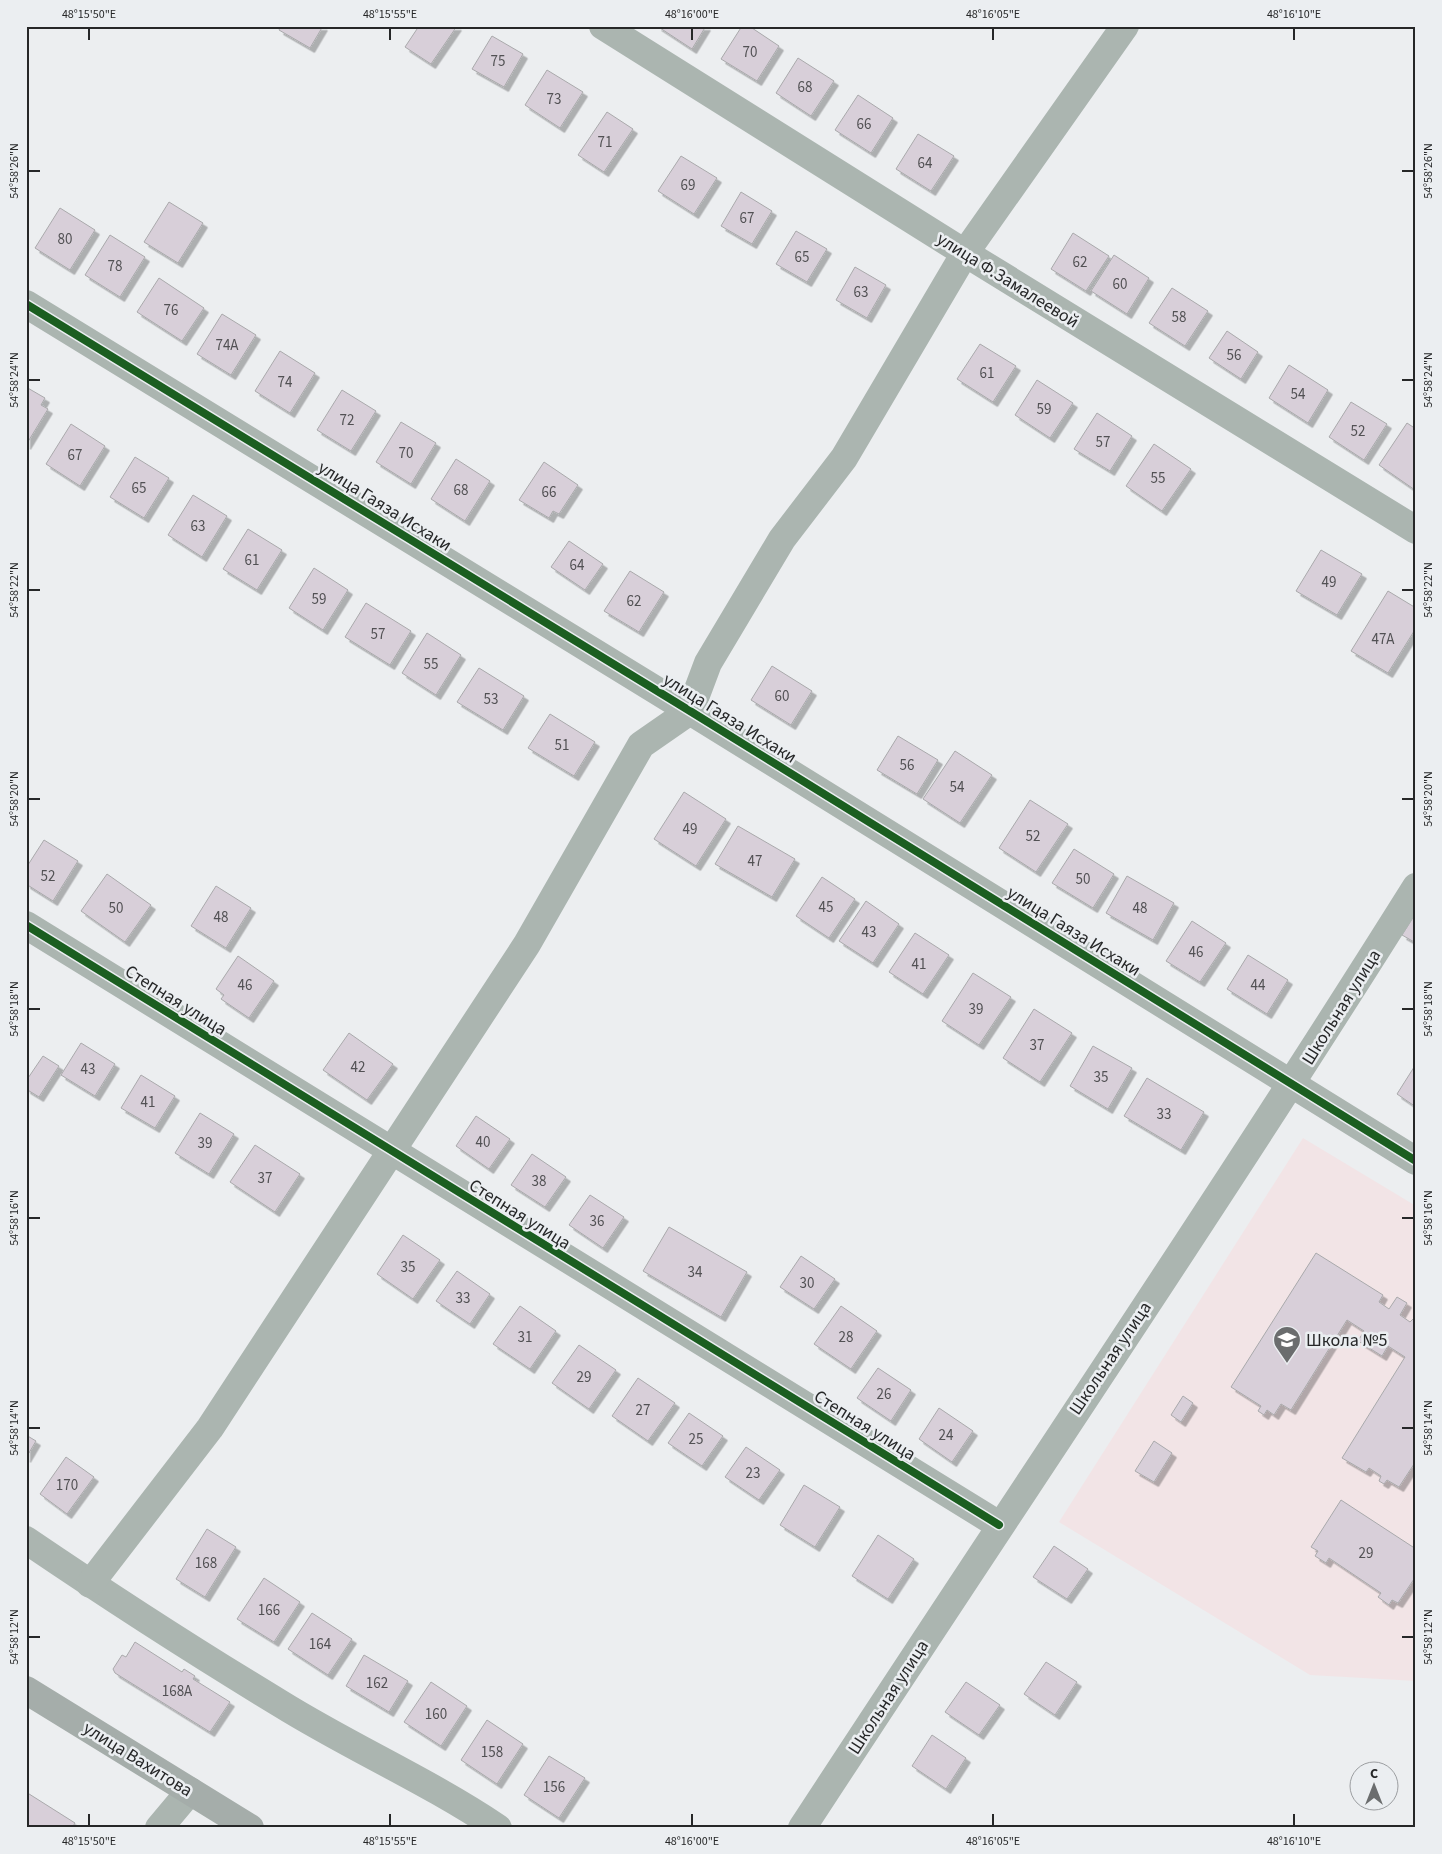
<svg xmlns="http://www.w3.org/2000/svg" width="1442" height="1854" font-family="'Source Sans 3',sans-serif">
  <style>
    .education { fill: #f2e4e6 }
    .building { fill: #d8cfd9; stroke: #a9a9ab; filter: url(#shadow) }
    .lines { fill: none; stroke-linecap: round; stroke-linejoin: round }
    .minor { stroke: #abb5b0; stroke-width: 28 }
    .major { stroke: #a5adaa; stroke-width: 28 }
    .cycleway-casing { stroke: #ebeef1; stroke-width: 11 }
    .cycleway { stroke: #1b5e20; stroke-width: 8 }
    .ticks { fill: none; stroke: #262728; stroke-width: 2 }
    .labels { text-anchor: middle; stroke-width: 5; stroke-linejoin: round; paint-order: stroke }
    .number-label { font-size: 15px; fill: #525154 }
    .street-label { font-size: 18px; fill: #262728; stroke: #ebeef1 }
    .poi-label { font-size: 18px; fill: #262728; stroke: #ebeef1; text-anchor: start }
    .neatline { fill: none; stroke: #262728; stroke-width: 2 }
    .ticks-label { font-size: 12px; text-anchor: middle; fill: #262728 }
  </style>
  <defs>
    <filter id="shadow"><feDropShadow dx="4.5" dy="4.5" stdDeviation="0" flood-color="#0004"/></filter>
  </defs>
  <rect width="100%" height="100%" fill="#eceef0"/>
  <path class="education" d="M 1303,1138 L 1416,1206 L 1416,1681 L 1310,1675 L 1059,1522 Z"/>
  <g class="building">
    <path d="M 281,26 L 323,26 L 310,48 L 279,30 Z"/>
    <path d="M 419,26 L 457,26 L 431,64 L 405,47 Z"/>
    <path d="M 657,26 L 706,26 L 692,49 Z"/>
    <path d="M 742,26 L 749,26 L 779,46 L 757,81 L 721,59 Z"/>
    <path d="M 492,36 L 523,54 L 504,87 L 472,69 Z"/>
    <path d="M 798,58 L 834,81 L 811,116 L 776,93 Z"/>
    <path d="M 547,70 L 583,92 L 560,128 L 525,105 Z"/>
    <path d="M 858,95 L 893,118 L 871,153 L 835,130 Z"/>
    <path d="M 607,112 L 633,129 L 604,172 L 578,155 Z"/>
    <path d="M 918,134 L 954,156 L 931,191 L 896,169 Z"/>
    <path d="M 681,156 L 717,178 L 694,214 L 658,191 Z"/>
    <path d="M 741,192 L 772,211 L 752,244 L 721,226 Z"/>
    <path d="M 169,202 L 203,223 L 178,263 L 144,242 Z"/>
    <path d="M 60,208 L 95,230 L 70,270 L 35,248 Z"/>
    <path d="M 796,231 L 827,249 L 807,282 L 776,264 Z"/>
    <path d="M 1073,233 L 1109,256 L 1086,291 L 1051,269 Z"/>
    <path d="M 110,235 L 145,257 L 120,297 L 85,275 Z"/>
    <path d="M 1114,255 L 1149,278 L 1127,314 L 1091,291 Z"/>
    <path d="M 855,267 L 886,285 L 867,318 L 836,300 Z"/>
    <path d="M 159,278 L 204,308 L 182,341 L 137,312 Z"/>
    <path d="M 1172,288 L 1208,311 L 1185,346 L 1149,323 Z"/>
    <path d="M 222,314 L 256,335 L 231,375 L 197,354 Z"/>
    <path d="M 1227,331 L 1258,352 L 1241,379 L 1209,358 Z"/>
    <path d="M 980,344 L 1016,366 L 993,402 L 957,379 Z"/>
    <path d="M 280,351 L 315,373 L 290,413 L 255,391 Z"/>
    <path d="M 1289,365 L 1328,390 L 1308,423 L 1269,398 Z"/>
    <path d="M 1037,380 L 1073,403 L 1050,438 L 1015,415 Z"/>
    <path d="M 26,387 L 45,398 L 41,405 L 48,409 L 26,445 Z"/>
    <path d="M 342,390 L 376,411 L 351,451 L 317,430 Z"/>
    <path d="M 1351,402 L 1387,424 L 1364,460 L 1329,437 Z"/>
    <path d="M 1097,413 L 1132,436 L 1110,471 L 1074,449 Z"/>
    <path d="M 401,422 L 436,443 L 411,484 L 376,462 Z"/>
    <path d="M 1407,423 L 1416,429 L 1415,490 L 1379,465 Z"/>
    <path d="M 71,424 L 105,446 L 80,486 L 46,464 Z"/>
    <path d="M 1154,444 L 1191,469 L 1162,511 L 1126,486 Z"/>
    <path d="M 135,457 L 169,478 L 144,518 L 110,497 Z"/>
    <path d="M 456,459 L 490,481 L 465,521 L 431,499 Z"/>
    <path d="M 544,462 L 578,485 L 559,514 L 553,511 L 549,518 L 519,500 Z"/>
    <path d="M 193,495 L 227,516 L 202,557 L 168,535 Z"/>
    <path d="M 248,529 L 282,550 L 257,590 L 223,569 Z"/>
    <path d="M 569,541 L 603,564 L 585,590 L 551,567 Z"/>
    <path d="M 1321,550 L 1362,574 L 1337,615 L 1296,591 Z"/>
    <path d="M 314,568 L 348,590 L 323,630 L 289,608 Z"/>
    <path d="M 630,571 L 664,592 L 639,632 L 604,611 Z"/>
    <path d="M 1388,591 L 1416,608 L 1416,628 L 1388,673 L 1351,651 Z"/>
    <path d="M 366,603 L 411,631 L 390,665 L 345,637 Z"/>
    <path d="M 427,633 L 461,655 L 436,695 L 402,673 Z"/>
    <path d="M 772,666 L 812,691 L 791,725 L 751,700 Z"/>
    <path d="M 479,668 L 524,696 L 503,730 L 457,702 Z"/>
    <path d="M 550,714 L 595,742 L 574,776 L 528,748 Z"/>
    <path d="M 898,736 L 938,760 L 917,794 L 877,770 Z"/>
    <path d="M 955,751 L 992,775 L 960,823 L 923,799 Z"/>
    <path d="M 684,792 L 726,819 L 696,866 L 654,839 Z"/>
    <path d="M 1030,800 L 1068,824 L 1036,872 L 999,848 Z"/>
    <path d="M 738,826 L 795,859 L 772,897 L 715,864 Z"/>
    <path d="M 44,840 L 78,861 L 53,901 L 26,884 L 26,868 Z"/>
    <path d="M 1074,849 L 1114,874 L 1093,908 L 1052,883 Z"/>
    <path d="M 107,874 L 151,905 L 125,942 L 81,911 Z"/>
    <path d="M 1127,876 L 1174,903 L 1153,940 L 1106,913 Z"/>
    <path d="M 822,877 L 855,899 L 829,938 L 796,916 Z"/>
    <path d="M 216,886 L 251,908 L 226,948 L 191,926 Z"/>
    <path d="M 866,901 L 899,924 L 873,963 L 839,941 Z"/>
    <path d="M 1416,913 L 1416,943 L 1402,935 Z"/>
    <path d="M 1192,921 L 1226,943 L 1200,982 L 1166,961 Z"/>
    <path d="M 915,933 L 949,955 L 923,994 L 889,972 Z"/>
    <path d="M 1248,955 L 1288,980 L 1267,1014 L 1227,989 Z"/>
    <path d="M 238,956 L 274,981 L 249,1018 L 221,999 L 224,995 L 216,989 Z"/>
    <path d="M 973,973 L 1011,997 L 979,1045 L 942,1021 Z"/>
    <path d="M 1034,1009 L 1072,1033 L 1040,1082 L 1003,1058 Z"/>
    <path d="M 349,1033 L 393,1064 L 367,1100 L 323,1070 Z"/>
    <path d="M 81,1043 L 115,1064 L 95,1096 L 61,1075 Z"/>
    <path d="M 1093,1046 L 1132,1068 L 1108,1109 L 1070,1086 Z"/>
    <path d="M 43,1056 L 59,1066 L 39,1097 L 26,1089 L 26,1081 Z"/>
    <path d="M 1416,1064 L 1416,1107 L 1397,1094 Z"/>
    <path d="M 141,1075 L 175,1096 L 155,1128 L 121,1108 Z"/>
    <path d="M 1147,1078 L 1204,1112 L 1181,1150 L 1124,1116 Z"/>
    <path d="M 200,1113 L 234,1134 L 209,1174 L 175,1153 Z"/>
    <path d="M 476,1116 L 510,1139 L 489,1169 L 456,1146 Z"/>
    <path d="M 255,1145 L 300,1174 L 275,1212 L 230,1182 Z"/>
    <path d="M 532,1154 L 566,1177 L 545,1207 L 511,1185 Z"/>
    <path d="M 590,1195 L 624,1217 L 603,1248 L 569,1225 Z"/>
    <path d="M 669,1227 L 747,1272 L 721,1317 L 643,1271 Z"/>
    <path d="M 403,1235 L 440,1260 L 413,1299 L 377,1274 Z"/>
    <path d="M 1316,1253 L 1383,1295 L 1379,1302 L 1389,1309 L 1397,1297 L 1407,1303 L 1400,1315 L 1410,1322 L 1416,1316 L 1416,1461 L 1399,1487 L 1387,1480 L 1384,1484 L 1379,1481 L 1381,1476 L 1369,1468 L 1366,1472 L 1342,1458 L 1405,1357 L 1388,1346 L 1382,1356 L 1358,1341 L 1364,1331 L 1347,1320 L 1291,1410 L 1281,1404 L 1274,1415 L 1267,1410 L 1264,1415 L 1258,1411 L 1261,1406 L 1231,1387 Z"/>
    <path d="M 801,1256 L 835,1279 L 814,1309 L 780,1287 Z"/>
    <path d="M 457,1271 L 490,1294 L 470,1324 L 436,1301 Z"/>
    <path d="M 520,1306 L 556,1331 L 530,1369 L 493,1344 Z"/>
    <path d="M 841,1306 L 877,1331 L 851,1369 L 814,1344 Z"/>
    <path d="M 579,1345 L 616,1370 L 589,1409 L 552,1383 Z"/>
    <path d="M 878,1368 L 911,1390 L 891,1421 L 857,1398 Z"/>
    <path d="M 638,1378 L 675,1403 L 648,1441 L 612,1416 Z"/>
    <path d="M 1183,1396 L 1193,1403 L 1181,1422 L 1171,1415 Z"/>
    <path d="M 939,1408 L 973,1431 L 952,1462 L 919,1439 Z"/>
    <path d="M 689,1413 L 723,1436 L 702,1466 L 668,1443 Z"/>
    <path d="M 26,1435 L 36,1441 L 26,1458 Z"/>
    <path d="M 1154,1441 L 1172,1453 L 1154,1482 L 1135,1471 Z"/>
    <path d="M 746,1447 L 780,1470 L 759,1500 L 725,1477 Z"/>
    <path d="M 66,1457 L 94,1477 L 67,1514 L 40,1494 Z"/>
    <path d="M 804,1485 L 840,1507 L 815,1547 L 780,1525 Z"/>
    <path d="M 1341,1500 L 1416,1549 L 1416,1576 L 1398,1603 L 1392,1600 L 1389,1605 L 1378,1597 L 1381,1593 L 1329,1558 L 1326,1563 L 1315,1556 L 1318,1551 L 1311,1547 Z"/>
    <path d="M 207,1529 L 236,1547 L 205,1597 L 176,1579 Z"/>
    <path d="M 878,1535 L 914,1559 L 888,1599 L 852,1576 Z"/>
    <path d="M 1054,1546 L 1088,1569 L 1067,1599 L 1033,1577 Z"/>
    <path d="M 264,1578 L 300,1602 L 274,1642 L 237,1619 Z"/>
    <path d="M 312,1613 L 352,1639 L 328,1675 L 288,1649 Z"/>
    <path d="M 135,1642 L 182,1672 L 184,1669 L 195,1676 L 193,1679 L 230,1702 L 210,1732 L 115,1673 L 113,1669 L 122,1655 L 126,1657 Z"/>
    <path d="M 364,1655 L 408,1681 L 389,1712 L 346,1686 Z"/>
    <path d="M 1046,1662 L 1077,1682 L 1055,1715 L 1024,1694 Z"/>
    <path d="M 431,1682 L 467,1706 L 441,1746 L 404,1722 Z"/>
    <path d="M 966,1682 L 1000,1705 L 979,1735 L 945,1712 Z"/>
    <path d="M 487,1720 L 523,1744 L 497,1784 L 461,1760 Z"/>
    <path d="M 932,1735 L 966,1758 L 946,1789 L 912,1766 Z"/>
    <path d="M 549,1756 L 585,1778 L 559,1818 L 524,1795 Z"/>
    <path d="M 26,1792 L 75,1823 L 72,1828 L 26,1828 Z"/>
  </g>
  <g class="lines">
    <g class="minor">
      <path d="M 603,26 L 965,253 L 1416,530"/>
      <path d="M 26,304 L 690,711 L 1416,1161"/>
      <path d="M 26,925 L 999,1525"/>
      <path d="M 26,1540 C 110,1597 195,1652 281,1704 C 352,1748 428,1781 498,1828"/>
      <path d="M 90,1584 L 210,1428 L 527,944 L 641,745 L 690,711 L 708,663 L 782,539 L 844,458 L 965,253 L 1125,26"/>
      <path d="M 159,1828 L 190,1791"/>
      <path d="M 802,1828 C 1007,1514 1217,1204 1416,887"/>
    </g>
    <path class="major" d="M 26,1690 L 250,1828"/>
    <defs>
      <g id="cycleway">
        <path d="M 26,304 L 690,711 L 1416,1161"/>
        <path d="M 26,925 L 999,1525"/>
      </g>
    </defs>
    <use href="#cycleway" class="cycleway-casing"/>
    <use href="#cycleway" class="cycleway"/>
  </g>
  <path class="ticks" d="M 89,28 L 89,40M 390,28 L 390,40M 692,28 L 692,40M 993,28 L 993,40M 1294,28 L 1294,40M 28,171 L 40,171M 1402,171 L 1414,171M 28,380 L 40,380M 1402,380 L 1414,380M 28,590 L 40,590M 1402,590 L 1414,590M 28,799 L 40,799M 1402,799 L 1414,799M 28,1009 L 40,1009M 1402,1009 L 1414,1009M 28,1218 L 40,1218M 1402,1218 L 1414,1218M 28,1428 L 40,1428M 1402,1428 L 1414,1428M 28,1637 L 40,1637M 1402,1637 L 1414,1637M 89,1814 L 89,1826M 390,1814 L 390,1826M 692,1814 L 692,1826M 993,1814 L 993,1826M 1294,1814 L 1294,1826"/>
  <defs>
    <symbol id="school-pin" viewBox="-11 -11 22 30"><path d="M0 17L-7.5 6A9.5 9.5 0 1 1 7.5 6Z" fill="#6b6d6e" stroke="#ebeef1"/><path d="M0-5L7-2L0 1L-7-2ZM-4 1L0 2.5L4 1V4Q0 6-4 4Z" fill="#fff"/></symbol>
  </defs>
  <g fill-rule="evenodd">
    <use href="#school-pin" x="1271" y="1324" width="32" height="43"/>
  </g>
  <g class="labels">
    <g class="number-label">
      <text x="750" y="57">70</text>
      <text x="498" y="66">75</text>
      <text x="805" y="92">68</text>
      <text x="554" y="104">73</text>
      <text x="864" y="129">66</text>
      <text x="605" y="147">71</text>
      <text x="925" y="168">64</text>
      <text x="688" y="190">69</text>
      <text x="747" y="223">67</text>
      <text x="65" y="244">80</text>
      <text x="802" y="262">65</text>
      <text x="1080" y="267">62</text>
      <text x="115" y="271">78</text>
      <text x="1120" y="289">60</text>
      <text x="861" y="297">63</text>
      <text x="171" y="315">76</text>
      <text x="1179" y="322">58</text>
      <text x="227" y="350">74А</text>
      <text x="1234" y="360">56</text>
      <text x="987" y="378">61</text>
      <text x="285" y="387">74</text>
      <text x="1298" y="399">54</text>
      <text x="1044" y="414">59</text>
      <text x="347" y="425">72</text>
      <text x="1358" y="436">52</text>
      <text x="1103" y="447">57</text>
      <text x="406" y="458">70</text>
      <text x="75" y="460">67</text>
      <text x="1158" y="483">55</text>
      <text x="139" y="493">65</text>
      <text x="461" y="495">68</text>
      <text x="549" y="497">66</text>
      <text x="198" y="531">63</text>
      <text x="252" y="565">61</text>
      <text x="577" y="570">64</text>
      <text x="1329" y="587">49</text>
      <text x="319" y="604">59</text>
      <text x="634" y="606">62</text>
      <text x="378" y="639">57</text>
      <text x="1383" y="644">47А</text>
      <text x="431" y="669">55</text>
      <text x="782" y="701">60</text>
      <text x="491" y="704">53</text>
      <text x="562" y="750">51</text>
      <text x="907" y="770">56</text>
      <text x="957" y="792">54</text>
      <text x="690" y="834">49</text>
      <text x="1033" y="841">52</text>
      <text x="755" y="866">47</text>
      <text x="48" y="881">52</text>
      <text x="1083" y="884">50</text>
      <text x="826" y="912">45</text>
      <text x="116" y="913">50</text>
      <text x="1140" y="913">48</text>
      <text x="221" y="922">48</text>
      <text x="869" y="937">43</text>
      <text x="1196" y="957">46</text>
      <text x="919" y="969">41</text>
      <text x="245" y="990">46</text>
      <text x="1258" y="990">44</text>
      <text x="976" y="1014">39</text>
      <text x="1037" y="1050">37</text>
      <text x="358" y="1072">42</text>
      <text x="88" y="1074">43</text>
      <text x="1101" y="1082">35</text>
      <text x="148" y="1107">41</text>
      <text x="1164" y="1119">33</text>
      <text x="483" y="1147">40</text>
      <text x="205" y="1148">39</text>
      <text x="265" y="1183">37</text>
      <text x="539" y="1186">38</text>
      <text x="597" y="1226">36</text>
      <text x="408" y="1272">35</text>
      <text x="695" y="1277">34</text>
      <text x="807" y="1288">30</text>
      <text x="463" y="1303">33</text>
      <text x="525" y="1342">31</text>
      <text x="846" y="1342">28</text>
      <text x="584" y="1382">29</text>
      <text x="884" y="1399">26</text>
      <text x="643" y="1415">27</text>
      <text x="946" y="1440">24</text>
      <text x="696" y="1444">25</text>
      <text x="753" y="1478">23</text>
      <text x="67" y="1490">170</text>
      <text x="1366" y="1558">29</text>
      <text x="206" y="1568">168</text>
      <text x="269" y="1615">166</text>
      <text x="320" y="1649">164</text>
      <text x="377" y="1688">162</text>
      <text x="177" y="1696">168А</text>
      <text x="436" y="1719">160</text>
      <text x="492" y="1757">158</text>
      <text x="554" y="1792">156</text>
    </g>
    <g class="street-label">
      <text transform="translate(1008 280) rotate(32)" y="6">улица Ф.Замалеевой</text>
      <text transform="translate(385 506) rotate(32)" y="6">улица Гаяза Исхаки</text>
      <text transform="translate(730 718) rotate(32)" y="6">улица Гаяза Исхаки</text>
      <text transform="translate(1074 931) rotate(32)" y="6">улица Гаяза Исхаки</text>
      <text transform="translate(176 1000) rotate(32)" y="6">Степная улица</text>
      <text transform="translate(1341 1007) rotate(-58)" y="6">Школьная улица</text>
      <text transform="translate(520 1214) rotate(32)" y="6">Степная улица</text>
      <text transform="translate(1110 1358) rotate(-56)" y="6">Школьная улица</text>
      <text transform="translate(865 1425) rotate(32)" y="6">Степная улица</text>
      <text transform="translate(888 1697) rotate(-57)" y="6">Школьная улица</text>
      <text transform="translate(138 1759) rotate(32)" y="6">улица Вахитова</text>
    </g>
    <g class="poi-label">
      <text x="1306" y="1346">Школа №5</text>
    </g>
  </g>
  <rect width="1442" height="1854" fill="none" stroke="#ebeef1" stroke-width="55"/>
  <g transform="translate(1374 1786)"><circle r="24" fill="#ebeef1" stroke="#9c9ea1"/>
  <path d="M0-4L9 19L0 12L-9 19Z" fill="#6b6d6e"/>
  <text y="-8" font-size="14" font-weight="bold" text-anchor="middle" fill="#262728">С</text>
  </g>
  <rect x="28" y="28" width="1386" height="1798" class="neatline"/>
  <g class="ticks-label">
    <text x="89" y="18">48°15'50"E</text>
    <text x="390" y="18">48°15'55"E</text>
    <text x="692" y="18">48°16'00"E</text>
    <text x="993" y="18">48°16'05"E</text>
    <text x="1294" y="18">48°16'10"E</text>
    <text transform="translate(14 171) rotate(-90)" y="4">54°58'26"N</text>
    <text transform="translate(1428 171) rotate(-90)" y="4">54°58'26"N</text>
    <text transform="translate(14 380) rotate(-90)" y="4">54°58'24"N</text>
    <text transform="translate(1428 380) rotate(-90)" y="4">54°58'24"N</text>
    <text transform="translate(14 590) rotate(-90)" y="4">54°58'22"N</text>
    <text transform="translate(1428 590) rotate(-90)" y="4">54°58'22"N</text>
    <text transform="translate(14 799) rotate(-90)" y="4">54°58'20"N</text>
    <text transform="translate(1428 799) rotate(-90)" y="4">54°58'20"N</text>
    <text transform="translate(14 1009) rotate(-90)" y="4">54°58'18"N</text>
    <text transform="translate(1428 1009) rotate(-90)" y="4">54°58'18"N</text>
    <text transform="translate(14 1218) rotate(-90)" y="4">54°58'16"N</text>
    <text transform="translate(1428 1218) rotate(-90)" y="4">54°58'16"N</text>
    <text transform="translate(14 1428) rotate(-90)" y="4">54°58'14"N</text>
    <text transform="translate(1428 1428) rotate(-90)" y="4">54°58'14"N</text>
    <text transform="translate(14 1637) rotate(-90)" y="4">54°58'12"N</text>
    <text transform="translate(1428 1637) rotate(-90)" y="4">54°58'12"N</text>
    <text x="89" y="1845">48°15'50"E</text>
    <text x="390" y="1845">48°15'55"E</text>
    <text x="692" y="1845">48°16'00"E</text>
    <text x="993" y="1845">48°16'05"E</text>
    <text x="1294" y="1845">48°16'10"E</text>
  </g>
</svg>
